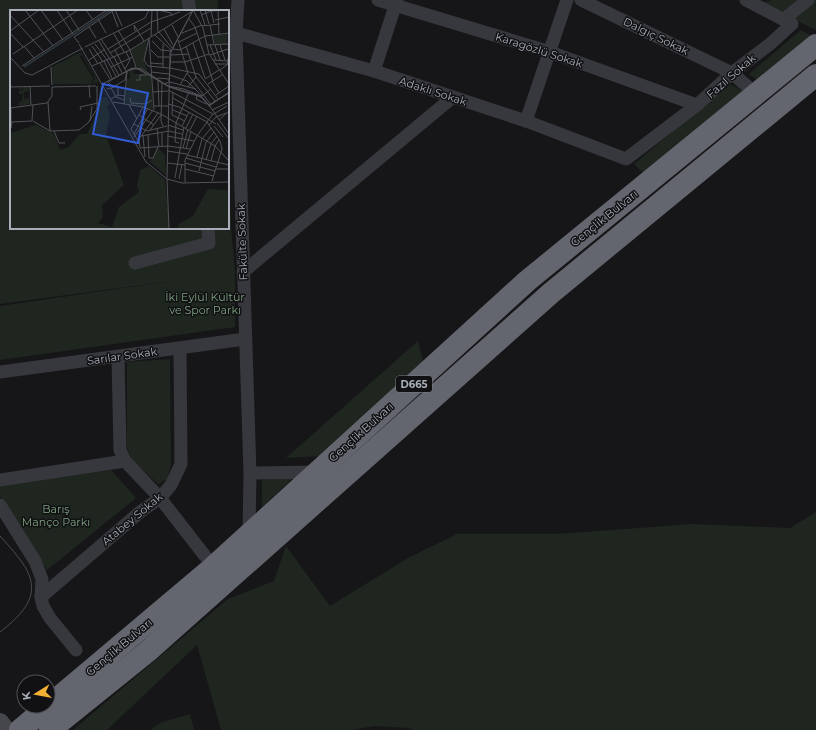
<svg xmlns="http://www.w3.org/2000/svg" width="816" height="730" font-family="Montserrat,sans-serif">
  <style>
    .green { fill: #1e261f }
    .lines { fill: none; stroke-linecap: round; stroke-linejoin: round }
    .street { stroke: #37383d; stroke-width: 13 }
    .secondary { stroke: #45474d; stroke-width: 18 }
    .highway { stroke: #63666e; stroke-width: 22 }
    .tram { stroke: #4a4c52; stroke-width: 1 }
    .labels { text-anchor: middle; stroke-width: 3; stroke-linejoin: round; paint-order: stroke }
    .shield { fill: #111113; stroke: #7b7e86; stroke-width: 1 }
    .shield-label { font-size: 10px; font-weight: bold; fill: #a8adb8 }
    .street-label { font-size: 11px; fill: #a8adb8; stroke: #111113 }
    .park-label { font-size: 11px; fill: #7fa381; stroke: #111113 }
    .inset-river { fill: none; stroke: #2c353c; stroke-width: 2 }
    .inset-road { fill: none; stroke: #505258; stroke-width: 1 }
    .view { fill: #325cd3; fill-opacity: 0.15; stroke: #325cd3; stroke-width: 2 }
    .inset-edge { fill: none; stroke: #a8adb8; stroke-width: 2 }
  </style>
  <rect width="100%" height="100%" fill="#161618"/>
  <g class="green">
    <path d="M 0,0 L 218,0 L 217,11 L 11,11 L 11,228 L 228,228 L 228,122 L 231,227 L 235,272 L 235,327 L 0,360 L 0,306 L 172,281 L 0,304 Z"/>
    <path d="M 772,0 L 816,0 L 816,30 L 762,3 Z"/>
    <path d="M 801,30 L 812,36 L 759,81 L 749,74 Z"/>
    <path d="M 730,84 L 744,92 L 645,175 L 634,164 Z"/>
    <path d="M 418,341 L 424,365 L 321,456 L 286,458 Z"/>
    <path d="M 170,359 L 171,465 L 167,479 L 158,484 L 132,460 L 127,448 L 127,362 Z"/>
    <path d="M 111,470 L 136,498 L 47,570 L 0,496 L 0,486 Z"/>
    <path d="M 294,477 L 262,507 L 262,480 Z"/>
    <path d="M 816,512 L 816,730 L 413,730 L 408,728 L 375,726 L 352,730 L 221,730 L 197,645 L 107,730 L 73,730 L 228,599 L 274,581 L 286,546 L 330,606 L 408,558 L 457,534 L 557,534 L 692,524 L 790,528 Z"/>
    <path d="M 190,714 L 194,730 L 150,730 L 162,722 Z"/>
  </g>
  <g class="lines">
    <g class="street">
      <path d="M 188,0 L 190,11"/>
      <path d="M 238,0 L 236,33 L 250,473 L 249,533"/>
      <path d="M 378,0 L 550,52 L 697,105"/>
      <path d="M 581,0 L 732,73 L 756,94"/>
      <path d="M 784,19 L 808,0"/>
      <path d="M 236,33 L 374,71 L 526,121 L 626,159 L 697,105 L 732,73 L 770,44 L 792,24 L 746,0"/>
      <path d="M 374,71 L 397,0"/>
      <path d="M 526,121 L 567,0"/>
      <path d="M 135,263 L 209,243 L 208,228"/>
      <path d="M 243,272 L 453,97"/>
      <path d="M 118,357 L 120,450 L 125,461 L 160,498 L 205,556"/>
      <path d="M 0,372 L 245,339"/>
      <path d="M 250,473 L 316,472"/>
      <path d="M 0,480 L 125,461"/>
      <path d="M 0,505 L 35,561 L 42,579 L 41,597 L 43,606 L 50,618 L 76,650"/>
      <path d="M 41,597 L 140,512 L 160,498 L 171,485 L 181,464 L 180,348"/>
    </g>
    <path class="secondary" d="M 0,722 L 6,730"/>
    <g class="highway">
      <path d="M 20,730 L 211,569 L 527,281 L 816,45"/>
      <path d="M 50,730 L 147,652 L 551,293 L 816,75"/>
    </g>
    <path class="tram" d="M 0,536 C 6,543 13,550 18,557 C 45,590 28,610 0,632"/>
  </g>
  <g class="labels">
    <rect class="shield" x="396" y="376" width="36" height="16" rx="3"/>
    <g class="shield-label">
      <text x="414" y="388">D665</text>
    </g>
    <g class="street-label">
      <text transform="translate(656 36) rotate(26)" y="4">Dalgıç Sokak</text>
      <text transform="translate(539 50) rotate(18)" y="4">Karagözlü Sokak</text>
      <text transform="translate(731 76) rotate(-41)" y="4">Fazıl Sokak</text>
      <text transform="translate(433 91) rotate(18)" y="4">Adaklı Sokak</text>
      <text transform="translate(604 218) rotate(-39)" y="4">Gençlik Bulvarı</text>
      <text transform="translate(242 242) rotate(-92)" y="4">Fakülte Sokak</text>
      <text transform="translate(122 356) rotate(-8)" y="4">Sarılar Sokak</text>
      <text transform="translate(361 432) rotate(-42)" y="4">Gençlik Bulvarı</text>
      <text transform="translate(132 519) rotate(-40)" y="4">Atabey Sokak</text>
      <text transform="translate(119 647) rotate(-40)" y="4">Gençlik Bulvarı</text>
    </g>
    <g class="park-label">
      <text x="205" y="301">İki Eylül Kültür<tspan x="205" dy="13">ve Spor Parkı</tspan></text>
      <text x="56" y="513">Barış<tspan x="56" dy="13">Manço Parkı</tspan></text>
    </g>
  </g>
  <g transform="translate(10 10)">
    <rect width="219" height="219" fill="#161618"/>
    <path d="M 217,24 L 217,34 L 205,34 L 203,25 ZM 137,30 L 134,51 L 138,61 L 127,57 L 121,40 ZM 71,42 L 89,72 L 82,74 L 85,68 L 72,45 L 69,46 L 83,68 L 81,74 L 43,74 L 42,57 ZM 123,59 L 124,64 L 137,64 L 141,67 L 143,99 L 115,93 L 117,69 L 120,69 L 120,60 ZM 90,76 L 101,94 L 97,96 L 100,104 L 96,125 L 114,175 L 92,195 L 93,207 L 88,213 L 102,217 L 109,197 L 129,182 L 127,176 L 130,160 L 139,156 L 155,170 L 160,219 L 0,219 L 0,123 L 26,115 L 44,124 L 50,140 L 59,137 L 70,124 L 77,124 L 88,99 L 89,88 L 96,87 L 91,79 L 92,86 L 89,86 ZM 9,77 L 12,77 L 14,81 L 13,77 L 19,77 L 18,81 L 14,82 L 14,90 L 19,87 L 20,94 L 9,96 L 9,92 L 12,91 L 13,84 L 9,84 L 9,80 L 12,81 L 12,78 L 9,80 ZM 148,138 L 155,145 L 156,165 L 140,152 ZM 198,179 L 219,180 L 219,219 L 167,219 L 169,214 L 183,206 Z" fill="#1e261f"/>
    <path class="inset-river" d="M 14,57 L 101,0"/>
    <path class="inset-road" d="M 15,0 L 43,36M 31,0 L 53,30M 47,0 L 63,24M 56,0 L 69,20M 76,0 L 83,10M 105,0 L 112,16M 147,0 L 148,23M 148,0 L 161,3 L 162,6M 183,0 L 193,18 L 199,44 L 219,74M 190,0 L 195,15M 195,0 L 199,14M 208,0 L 209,24M 102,1 L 108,17M 202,1 L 214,0M 0,5 L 34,42M 191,5 L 201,1 L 204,13M 88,9 L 96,23M 179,9 L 185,17 L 203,71M 205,10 L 219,7M 162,15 L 168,27M 200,15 L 204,34M 192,16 L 210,14M 79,17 L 86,28M 154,19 L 163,35M 108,20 L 120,40 L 126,57M 0,21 L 29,0M 125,21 L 124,15 L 134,31M 149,22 L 162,38M 0,23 L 13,37M 172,23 L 192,15M 104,24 L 114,42M 145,25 L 161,40M 141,27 L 142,0M 139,28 L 144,100M 139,28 L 134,50 L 138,56 L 159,58M 91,29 L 103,47M 168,30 L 178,63M 89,31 L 109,65M 142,31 L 151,40 L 161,41M 169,32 L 187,23M 69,33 L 64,27 L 104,0M 183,33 L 195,68M 69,34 L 136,152 L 157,169 L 172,173 L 219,172M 85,34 L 97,50M 153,34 L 153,57M 197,35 L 219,34M 200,35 L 206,50M 205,35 L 210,50M 210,35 L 215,50M 14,36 L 24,48M 82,36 L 93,52M 176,36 L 186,67 L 178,77M 75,37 L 135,8 L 139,0M 79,39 L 88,54M 98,39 L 141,12 L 170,2M 163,39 L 170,40 L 195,26 L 219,23M 105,40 L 116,61M 141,40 L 148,47 L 159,47M 100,43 L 141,18M 3,44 L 68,0M 161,45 L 179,44M 200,45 L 218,39M 0,47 L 15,63 L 22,65 L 73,38M 104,47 L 112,63M 79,50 L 95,39M 97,50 L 106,66M 203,50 L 217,51 L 219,47M 94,51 L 102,68M 161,52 L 175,52 L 199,44M 90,53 L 100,69M 140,53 L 153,54M 205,54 L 218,54M 12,56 L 97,0M 82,56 L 120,40 L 181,2M 41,57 L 42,75M 101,57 L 123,47M 160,58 L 189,64 L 208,89M 115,59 L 120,50 L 116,42M 210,60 L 218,54 L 217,51 L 219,51M 141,62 L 159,64M 177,63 L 201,95M 160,65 L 177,71 L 192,86 L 201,79M 186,67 L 205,91M 147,68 L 159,69M 195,69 L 209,60M 126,70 L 130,70 L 130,65 L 137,65M 148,71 L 149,96M 202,71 L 209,83M 160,72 L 186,79M 152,73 L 151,111 L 153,116M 92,74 L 122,59 L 129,59 L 159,77 L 191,87 L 200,97M 154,74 L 159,72 L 161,42 L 183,0M 198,74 L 212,65M 79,75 L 80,88M 170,75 L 177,63M 20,76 L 21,95M 0,77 L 40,76M 42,77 L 86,76M 101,78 L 106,87 L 114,90M 97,79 L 108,76 L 108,85M 158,80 L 203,104M 143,82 L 158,81M 219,83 L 199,95 L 191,86 L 174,79 L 158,76 L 132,59 L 126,58 L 123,58 L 120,59 L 98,72 L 103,77 L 115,70 L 117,61 L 126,58 L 158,76 L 190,86 L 199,95 L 219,83M 206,85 L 219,76M 187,86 L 186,89 L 196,94M 120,88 L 121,93 L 136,94 L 142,90M 163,88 L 206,114M 101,89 L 108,85 L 115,86M 38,92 L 40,121 L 69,120 L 78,113 L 87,99 L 87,76M 103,92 L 133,97 L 151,104 L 205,136 L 219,151M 114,94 L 117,62M 158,94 L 169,97 L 197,112 L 210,131 L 212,139 L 202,171M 119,95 L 127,109M 199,95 L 219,124M 144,96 L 158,96M 199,96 L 219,82M 0,98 L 37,93 L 42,86 L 42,77M 1,98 L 1,112 L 22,111 L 23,95M 71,100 L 70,97 L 88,93M 163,100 L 177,106M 202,100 L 219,92M 148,103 L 129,129 L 130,138 L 158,136 L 180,139M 129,105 L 144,115M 162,105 L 163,82M 162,105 L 175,111M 209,110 L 219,101M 23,111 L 40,121M 80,111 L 82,96M 1,112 L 2,112 L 1,118 ZM 207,113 L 219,129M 124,114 L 137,121 L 157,116M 158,115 L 173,120M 199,115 L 206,107 L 216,103M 172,116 L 179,102M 204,116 L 213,127M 147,118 L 149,137M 176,118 L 183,104M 140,120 L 151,105M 180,120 L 187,106M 44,121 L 49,133 L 55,133M 124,124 L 138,98M 138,125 L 139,148 L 143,148 L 148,137M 131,126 L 159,121 L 172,124M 133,126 L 135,147M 157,126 L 184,131M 124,127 L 143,100M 192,129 L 201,118M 128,131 L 121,119 L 133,97M 169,133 L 165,132 L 166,113 L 179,82M 152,137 L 152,123M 173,138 L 178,119M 176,139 L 181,121M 157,141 L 177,144M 177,145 L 219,155M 187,147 L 192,129M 176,148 L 206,157M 196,150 L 201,134 L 207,126M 201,151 L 205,136 L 209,130M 157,153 L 175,155M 175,153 L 205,161M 175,159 L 204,166M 205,159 L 219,159M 189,161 L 196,132 L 204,122M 157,168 L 160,43 L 183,0M 165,168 L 174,117M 157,169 L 159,219M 169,169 L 172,154M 175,172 L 175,150 L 187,126 L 202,105 L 217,96"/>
    <path class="view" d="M 93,74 L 138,83 L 128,133 L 83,124 Z"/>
    <rect width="219" height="219" class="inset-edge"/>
  </g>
  <g transform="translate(36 694) rotate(259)"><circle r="19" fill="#111113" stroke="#4d4f55"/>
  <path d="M0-3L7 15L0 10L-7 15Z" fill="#f2b134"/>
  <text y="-6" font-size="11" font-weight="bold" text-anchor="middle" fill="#a8adb8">K</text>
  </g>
</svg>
